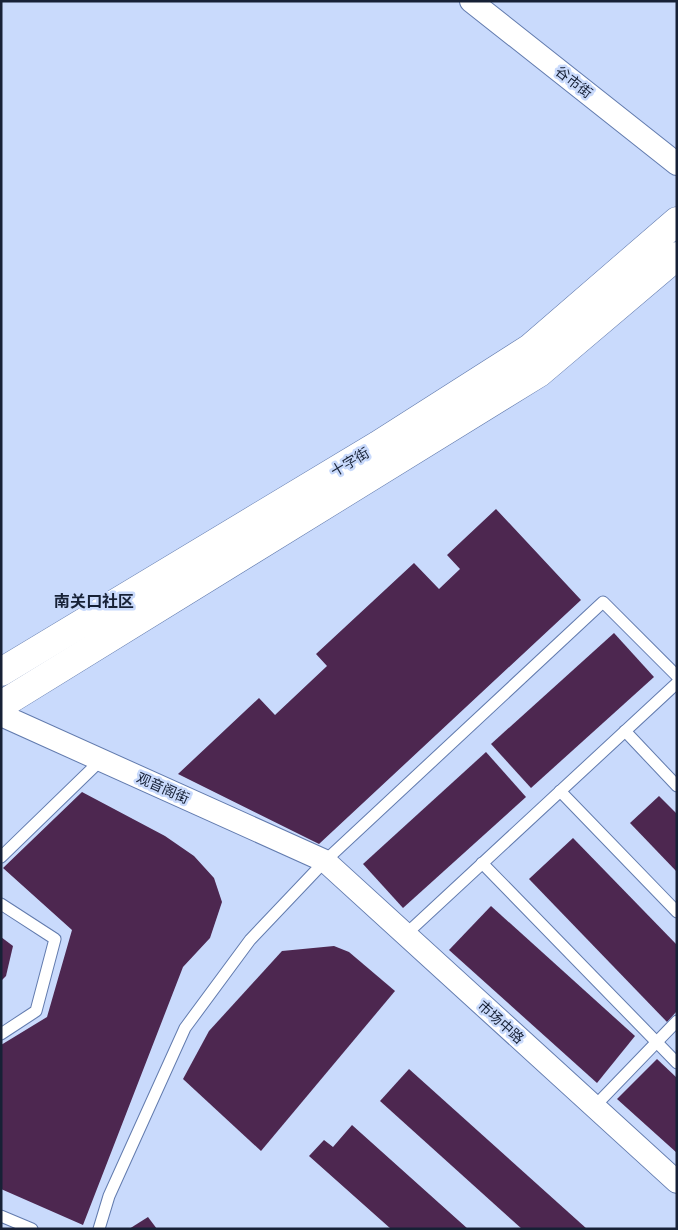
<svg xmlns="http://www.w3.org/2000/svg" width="678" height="1230" font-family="'Libre Baskerville','Noto Sans SC',serif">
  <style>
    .building { fill: #4d2750 }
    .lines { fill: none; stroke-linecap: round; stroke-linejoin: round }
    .service-casing { stroke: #627bae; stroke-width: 13 }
    .minor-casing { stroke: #627bae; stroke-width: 24 }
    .secondary-casing { stroke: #627bae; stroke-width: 29 }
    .service { stroke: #fff; stroke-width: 11 }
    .minor { stroke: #fff; stroke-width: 22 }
    .secondary { stroke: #fff; stroke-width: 28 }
    .labels { text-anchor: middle; stroke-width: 5; stroke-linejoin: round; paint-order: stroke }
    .street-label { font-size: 14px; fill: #172136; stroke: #c9dafc }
    .quarter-label { font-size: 16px; font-weight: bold; fill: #172136; stroke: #c9dafc }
  </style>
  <rect width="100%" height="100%" fill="#c9dafc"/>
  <g class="building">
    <path d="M 496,509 L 581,600 L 319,844 L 178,774 L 259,698 L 275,715 L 327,666 L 316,654 L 414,563 L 439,589 L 460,569 L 447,555 Z"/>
    <path d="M 614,633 L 654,677 L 531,788 L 491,744 Z"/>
    <path d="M 486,752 L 526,797 L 403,908 L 363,864 Z"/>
    <path d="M 82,792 L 165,836 L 194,856 L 214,878 L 222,902 L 210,938 L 183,967 L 83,1225 L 1,1189 L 1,1045 L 47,1017 L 72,930 L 3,868 Z"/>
    <path d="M 659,796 L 677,814 L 677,872 L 630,823 Z"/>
    <path d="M 573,838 L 677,945 L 677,1011 L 667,1022 L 529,879 Z"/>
    <path d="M 491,906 L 635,1036 L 597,1083 L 449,950 Z"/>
    <path d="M 1,937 L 13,946 L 6,976 L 1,981 Z"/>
    <path d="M 334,946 L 349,952 L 395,991 L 261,1151 L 183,1079 L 209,1031 L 282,951 Z"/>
    <path d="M 657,1059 L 677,1078 L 677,1153 L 617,1099 Z"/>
    <path d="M 409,1069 L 587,1229 L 522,1229 L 380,1101 Z"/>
    <path d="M 352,1125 L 468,1229 L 391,1229 L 309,1156 L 324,1140 L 333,1147 Z"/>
    <path d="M 148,1217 L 157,1229 L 129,1229 Z"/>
  </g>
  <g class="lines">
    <defs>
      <g id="service">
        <path d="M 625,731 L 677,786"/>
        <path d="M 560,791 L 677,912"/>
        <path d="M 1,857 L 101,760"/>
        <path d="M 482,863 L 677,1063"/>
        <path d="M 1,904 L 55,939 L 36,1011 L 1,1034"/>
        <path d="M 405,935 L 677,683"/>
        <path d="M 594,1107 L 677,1021"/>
        <path d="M 1,1216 L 32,1229"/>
        <path d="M 99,1229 L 109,1196 L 185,1028 L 250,940 L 325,861 L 603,602 L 677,676"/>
      </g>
      <g id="minor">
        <path d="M 471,1 L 677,164"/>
        <path d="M 1,715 L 325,861 L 677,1182"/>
      </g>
      <g id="secondary">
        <path d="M 1,672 L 378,445 L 530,348 L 677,221"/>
        <path d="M 1,705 L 539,373 L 677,256"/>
      </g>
    </defs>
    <use href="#service" class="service-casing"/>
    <use href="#minor" class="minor-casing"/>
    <use href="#secondary" class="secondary-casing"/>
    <use href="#service" class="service"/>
    <use href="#minor" class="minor"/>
    <use href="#secondary" class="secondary"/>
  </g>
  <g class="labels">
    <g class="street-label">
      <text transform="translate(574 82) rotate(38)" y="5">谷市街</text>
      <text transform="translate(350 462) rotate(-31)" y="5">十字街</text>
      <text transform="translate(163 788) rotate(24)" y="5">观音阁街</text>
      <text transform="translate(501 1022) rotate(42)" y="5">市场中路</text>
    </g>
    <g class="quarter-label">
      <text x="94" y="607">南关口社区</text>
    </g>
  </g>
  <rect width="678" height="1230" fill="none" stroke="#172136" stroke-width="5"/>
</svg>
